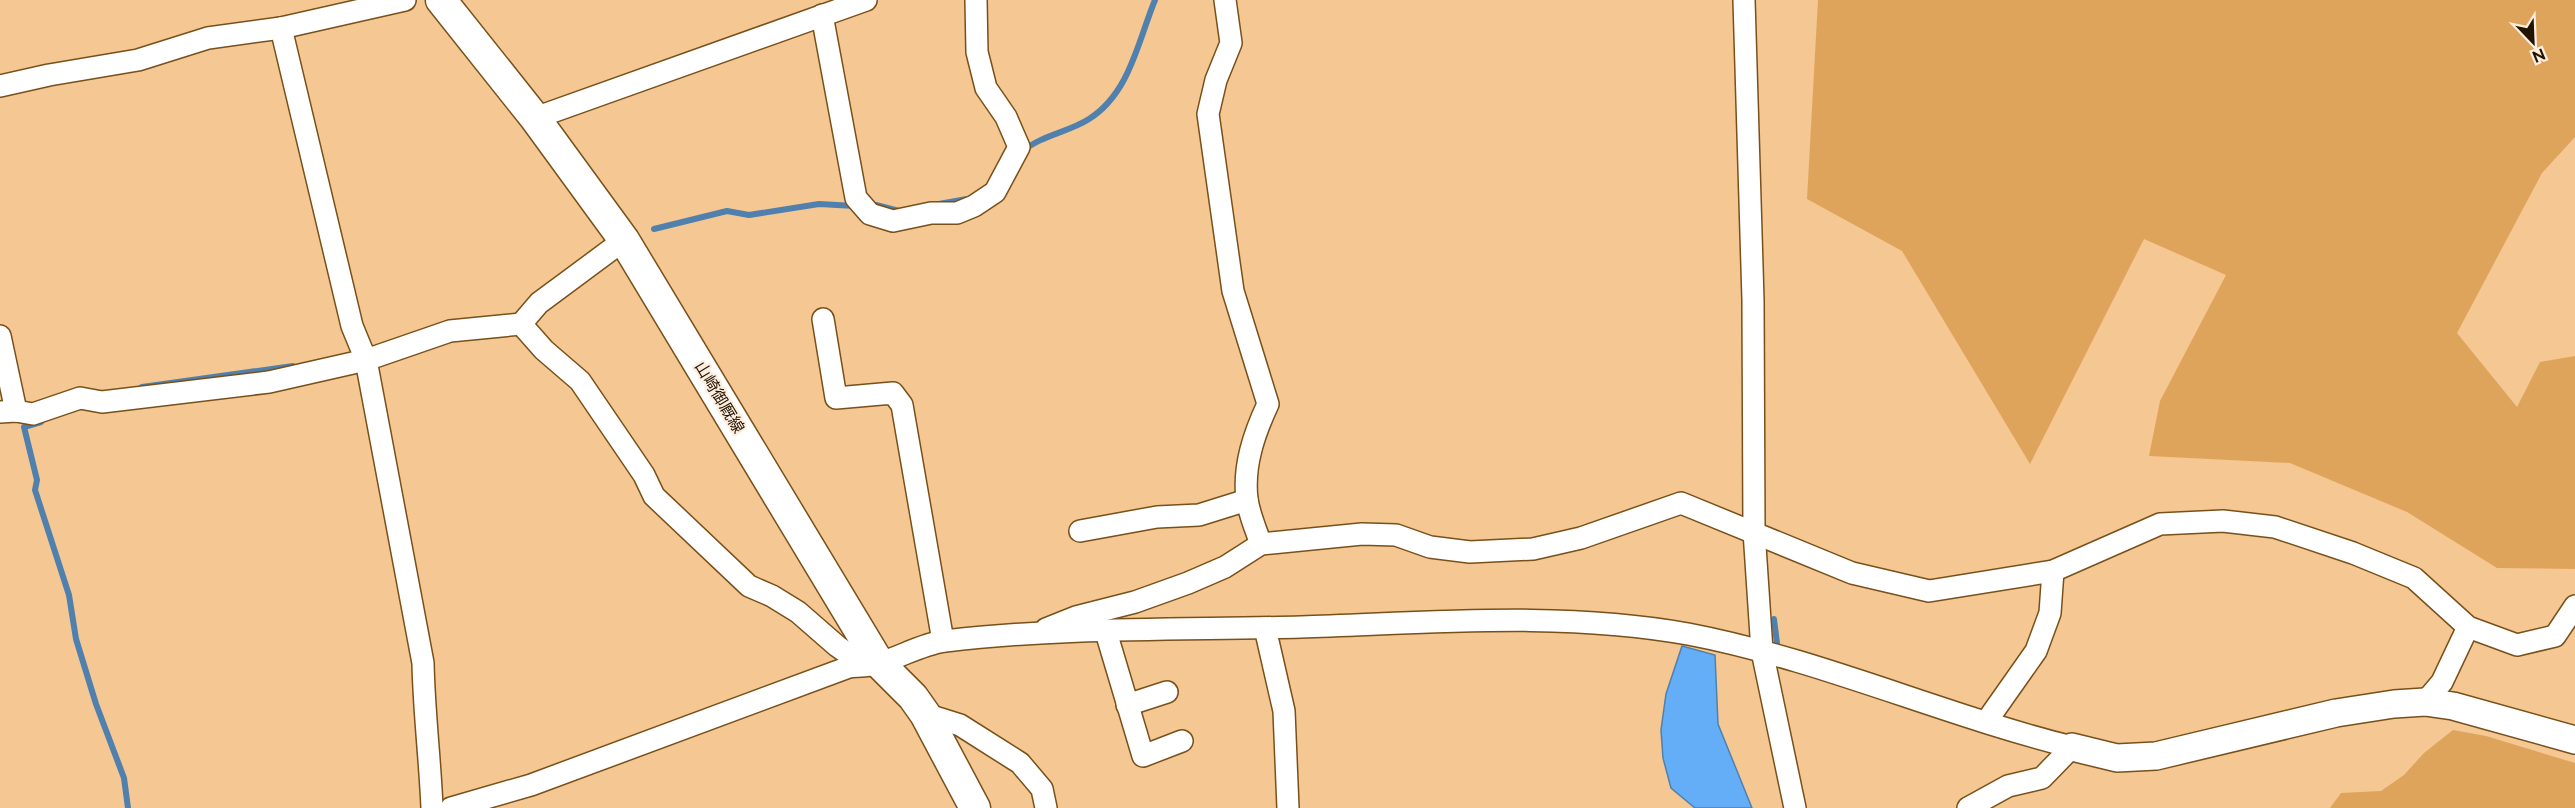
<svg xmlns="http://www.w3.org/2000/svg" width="2575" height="808" font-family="Raleway,'Noto Sans JP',sans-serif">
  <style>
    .green { fill: #dfa45c }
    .water { fill: #64aef8; stroke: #5080ae; stroke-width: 1.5 }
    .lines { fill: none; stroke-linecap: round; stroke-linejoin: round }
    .stream { stroke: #5080ae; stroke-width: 6 }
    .minor-casing { stroke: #78501a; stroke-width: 24 }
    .tertiary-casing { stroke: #78501a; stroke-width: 30 }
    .secondary-casing { stroke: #78501a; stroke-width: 33 }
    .minor { stroke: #fff; stroke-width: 21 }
    .tertiary { stroke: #fff; stroke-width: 27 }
    .secondary { stroke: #fff; stroke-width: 30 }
    .labels { text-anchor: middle; stroke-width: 4.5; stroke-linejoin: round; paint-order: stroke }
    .street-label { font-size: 16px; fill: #231301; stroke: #fdeedf }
  </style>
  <rect width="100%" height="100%" fill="#f5c792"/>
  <g class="green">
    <path d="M 1818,0 L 2575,0 L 2575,137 L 2542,173 L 2457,333 L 2517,407 L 2540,362 L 2575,356 L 2575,569 L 2497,568 L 2407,512 L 2290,463 L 2149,456 L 2160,401 L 2226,275 L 2144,239 L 2030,464 L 1902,251 L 1807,199 Z"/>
    <path d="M 2453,730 L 2486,736 L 2575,763 L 2575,808 L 2330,808 L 2341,793 L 2381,791 L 2404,775 L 2424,753 Z"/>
  </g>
  <path class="water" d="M 1682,646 L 1715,655 L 1718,724 L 1752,808 L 1695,808 L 1671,788 L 1663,758 L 1661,730 L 1666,694 Z"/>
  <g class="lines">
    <g class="stream">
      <path d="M 1023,151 C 1042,135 1069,132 1089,119 C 1130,93 1138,41 1155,0"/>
      <path d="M 939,204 L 967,199"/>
      <path d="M 868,205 L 876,205 L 899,211"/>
      <path d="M 654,229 L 727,211 L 749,215 L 819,204 L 855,206"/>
      <path d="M 142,387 L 293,366"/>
      <path d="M 41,422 L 24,427 L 37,480 L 35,490 L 69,595 L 76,639 L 96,704 L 124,778 L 128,808"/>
      <path d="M 1774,619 L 1777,643"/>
    </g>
    <defs>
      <g id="minor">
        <path d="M 1225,0 L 1231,43 L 1216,80 L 1208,114 L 1233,291 L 1268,404 C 1254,434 1243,466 1247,499 C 1249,514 1256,530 1261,544"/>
        <path d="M 1744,0 L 1753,300 L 1754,531 L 1762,651 L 1795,808"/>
        <path d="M 822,15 L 856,198 L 870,214 L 893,221 L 931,213 L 957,213 L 974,206 L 995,192 L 1019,147 L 1006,117 L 986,88 L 977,52 L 976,0"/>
        <path d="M 281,28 L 352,326 L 366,360 L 423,663 C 424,712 430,759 432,808"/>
        <path d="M 0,86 L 49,75 L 138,60 L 208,38 L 281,28 L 405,0"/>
        <path d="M 535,118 L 866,0"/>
        <path d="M 823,319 L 836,398 L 893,393 L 902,405 L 943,641"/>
        <path d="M 521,324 L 544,350 L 580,381 L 644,475 L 654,496 L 749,586 L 772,596 L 798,612 L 837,646 L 864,665"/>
        <path d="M 0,336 L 16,411"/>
        <path d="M 0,412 L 16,411 L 33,414 L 80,398 L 102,402 L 269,382 L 366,360 L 450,331 L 521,324 L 539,303 L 624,240"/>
        <path d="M 1080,531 L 1157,517 L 1199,515 L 1247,500"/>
        <path d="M 1265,628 L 1284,711 L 1288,808"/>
        <path d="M 1046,629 L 1076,617 L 1135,602 L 1188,583 L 1225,567 L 1261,544 L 1362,534 L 1396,535 L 1430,547 L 1470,552 L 1533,549 L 1581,538 L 1681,503 L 1852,573 L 1929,591 L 2053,571 L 2160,524 L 2223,521 L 2275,527 L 2353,553 L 2414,578 L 2468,627 L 2517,645 L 2555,636 L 2575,606"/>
        <path d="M 1106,632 L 1143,756 L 1182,741"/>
        <path d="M 2425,702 L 2442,682 L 2468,627"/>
        <path d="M 1127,705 L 1167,692"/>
        <path d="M 925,714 L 960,725 L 1020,763 L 1042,789 L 1046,808"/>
        <path d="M 1986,722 L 2036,651 L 2050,613 L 2053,571"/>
        <path d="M 451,808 L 531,785 L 849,667 C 859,666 871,666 880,663 C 903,656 922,644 945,641 C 1063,627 1183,630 1301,627 C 1429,623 1562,611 1688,634 C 1819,659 1943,715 2072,747"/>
        <path d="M 1968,808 L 2008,786 L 2042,778 L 2072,747"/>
      </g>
      <path id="tertiary" d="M 2072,747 L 2117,758 L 2156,756 L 2336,713 L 2394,704 L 2425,702 L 2453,706 L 2575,740"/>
      <path id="secondary" d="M 441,0 L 535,118 L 624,240 L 879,663 L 913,697 L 925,714 L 975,808"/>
    </defs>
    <use href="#minor" class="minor-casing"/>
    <use href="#tertiary" class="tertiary-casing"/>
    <use href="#secondary" class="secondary-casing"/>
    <use href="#minor" class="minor"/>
    <use href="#tertiary" class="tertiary"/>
    <use href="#secondary" class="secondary"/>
  </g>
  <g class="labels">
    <g class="street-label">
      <text transform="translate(720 397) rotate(59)" y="6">山崎御厩線</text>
    </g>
  </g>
  <g transform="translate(2533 42) rotate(157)" stroke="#fdeedf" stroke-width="4.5" paint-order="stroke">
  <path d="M0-4.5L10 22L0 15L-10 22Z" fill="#231301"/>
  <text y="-9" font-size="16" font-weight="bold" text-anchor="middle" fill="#231301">N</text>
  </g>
</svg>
